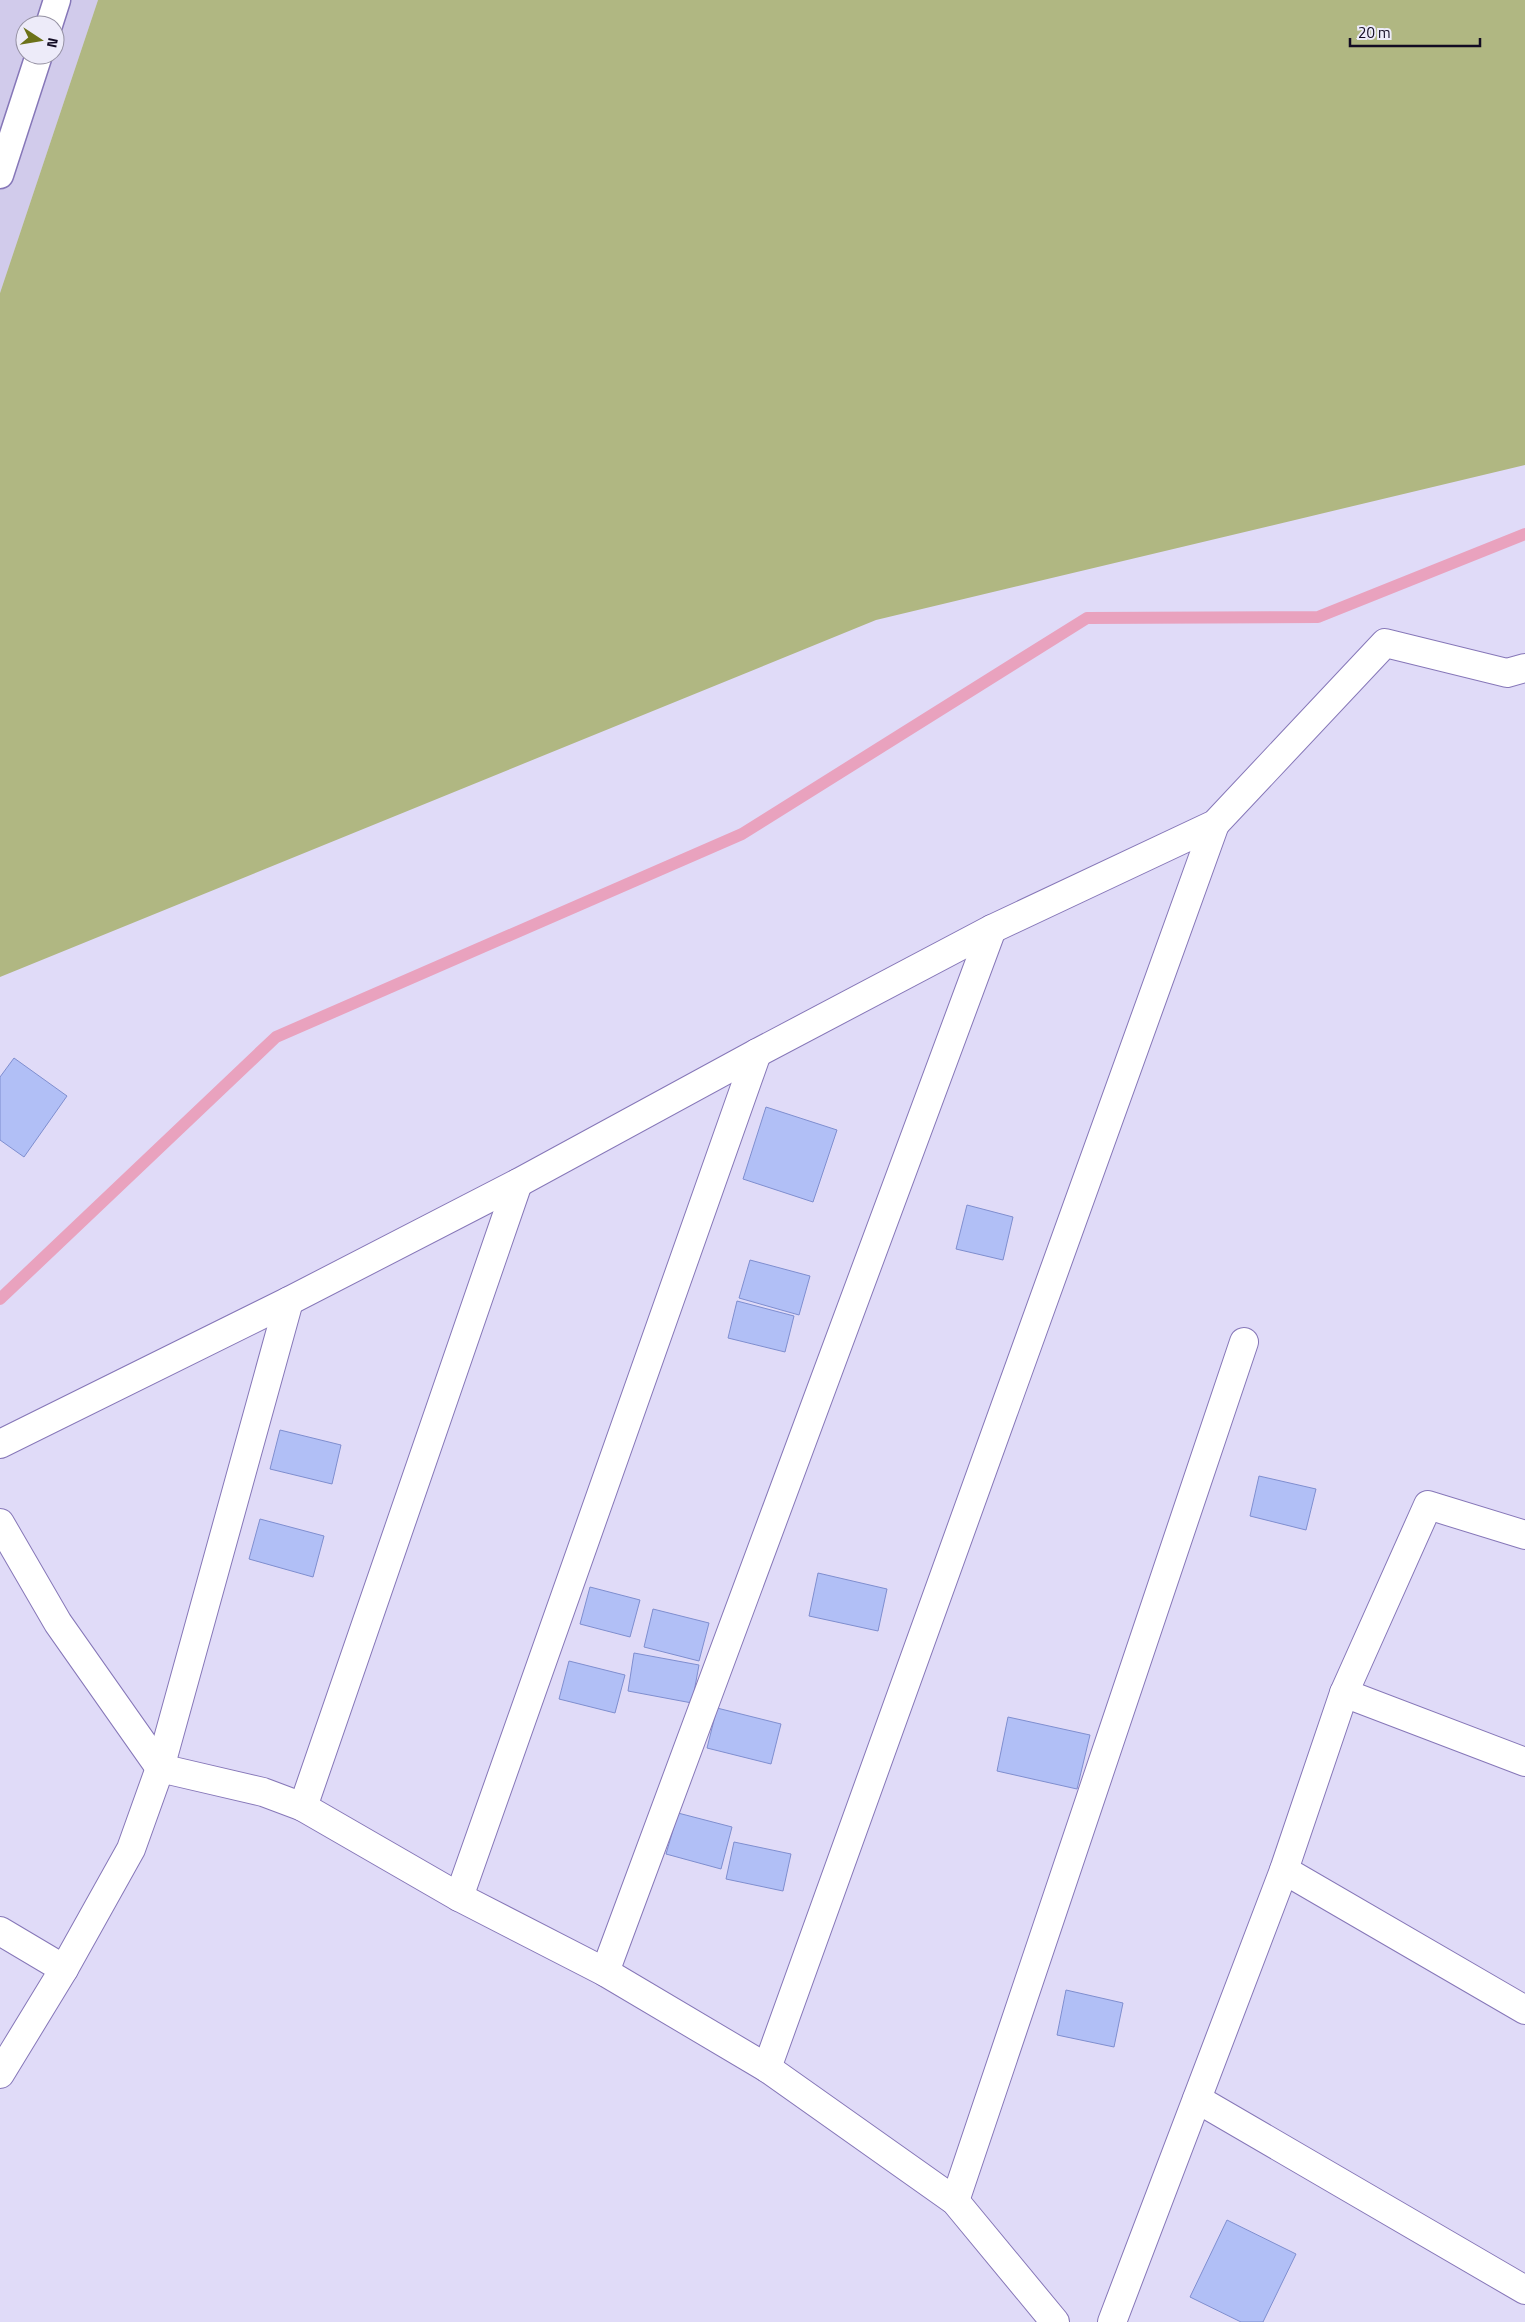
<svg xmlns="http://www.w3.org/2000/svg" width="1525" height="2322" font-family="'Titillium Web',sans-serif">
  <style>
    .built { fill: #d1cbeb; fill-rule: evenodd }
    .green { fill: #b0b782 }
    .lines { fill: none; stroke-linecap: round; stroke-linejoin: round }
    .stream { stroke: #e9a2be; stroke-width: 12 }
    .building { fill: #b1bff6; stroke: #7f8ecf }
    .lane-casing { stroke: #8677b8; stroke-width: 29 }
    .street-casing { stroke: #8677b8; stroke-width: 30 }
    .secondary-casing { stroke: #8677b8; stroke-width: 30 }
    .lane { stroke: #fff; stroke-width: 26 }
    .street { stroke: #fff; stroke-width: 28 }
    .secondary { stroke: #fff; stroke-width: 28 }
  </style>
  <rect width="100%" height="100%" fill="#e0dbf8"/>
  <path class="built" d="M 0,0 L 98,0 L 0,293 ZM 25,25 L 55,25 L 55,55 L 25,55 Z"/>
  <path class="green" d="M 98,0 L 1525,0 L 1525,465 L 876,620 L 0,977 L 0,293 Z"/>
  <g class="lines">
    <path class="stream" d="M 0,1299 L 276,1037 L 742,834 L 1087,618 L 1318,617 L 1525,534"/>
  </g>
  <g class="building">
    <path d="M 14,1058 L 67,1096 L 24,1157 L 0,1140 L 0,1077 Z"/>
    <path d="M 766,1107 L 837,1130 L 813,1202 L 743,1179 Z"/>
    <path d="M 967,1205 L 1013,1217 L 1003,1260 L 956,1249 Z"/>
    <path d="M 750,1260 L 810,1276 L 799,1315 L 739,1298 Z"/>
    <path d="M 737,1301 L 794,1316 L 785,1352 L 728,1338 Z"/>
    <path d="M 280,1430 L 341,1445 L 332,1484 L 270,1469 Z"/>
    <path d="M 1259,1476 L 1316,1489 L 1306,1530 L 1250,1516 Z"/>
    <path d="M 260,1519 L 324,1536 L 313,1577 L 249,1559 Z"/>
    <path d="M 818,1573 L 887,1589 L 878,1631 L 809,1616 Z"/>
    <path d="M 590,1587 L 640,1600 L 630,1637 L 580,1624 Z"/>
    <path d="M 653,1609 L 709,1623 L 699,1661 L 644,1647 Z"/>
    <path d="M 634,1653 L 699,1665 L 692,1703 L 628,1691 Z"/>
    <path d="M 569,1661 L 625,1675 L 615,1713 L 559,1699 Z"/>
    <path d="M 717,1708 L 781,1724 L 771,1764 L 707,1748 Z"/>
    <path d="M 1008,1717 L 1090,1735 L 1077,1789 L 997,1771 Z"/>
    <path d="M 678,1813 L 732,1827 L 721,1869 L 666,1854 Z"/>
    <path d="M 734,1842 L 791,1854 L 783,1891 L 726,1879 Z"/>
    <path d="M 1066,1990 L 1123,2003 L 1114,2047 L 1057,2035 Z"/>
    <path d="M 1227,2220 L 1296,2254 L 1263,2322 L 1241,2322 L 1190,2297 Z"/>
  </g>
  <g class="lines">
    <defs>
      <g id="lane">
        <path d="M 49,25 L 57,0"/>
        <path d="M 0,175 L 39,55"/>
      </g>
      <g id="street">
        <path d="M 0,1444 L 289,1301 L 518,1183 L 757,1053 L 992,929 L 1215,824 L 1385,643 L 1507,673 L 1525,668"/>
        <path d="M 1344,1693 L 1525,1762"/>
        <path d="M 160,1768 L 289,1301"/>
        <path d="M 303,1807 L 518,1183"/>
        <path d="M 1284,1870 L 1525,2010"/>
        <path d="M 459,1897 L 757,1053"/>
        <path d="M 0,1931 L 64,1969"/>
        <path d="M 605,1972 L 992,929"/>
        <path d="M 767,2068 L 1215,824"/>
        <path d="M 1197,2099 L 1525,2290"/>
        <path d="M 955,2201 L 1244,1342"/>
        <path d="M 1112,2322 L 1284,1870 L 1344,1693 L 1428,1505 L 1525,1535"/>
      </g>
      <g id="secondary">
        <path d="M 0,1523 L 58,1623 L 160,1768 L 263,1792 L 303,1807 L 459,1897 L 605,1972 L 767,2068 L 955,2201 L 1055,2322"/>
        <path d="M 0,2074 L 64,1969 L 131,1849 L 160,1768"/>
      </g>
    </defs>
    <use href="#lane" class="lane-casing"/>
    <use href="#street" class="street-casing"/>
    <use href="#secondary" class="secondary-casing"/>
    <use href="#lane" class="lane"/>
    <use href="#street" class="street"/>
    <use href="#secondary" class="secondary"/>
  </g>
  <g transform="translate(40 40) rotate(102)"><circle r="24" fill="#edebf9" stroke="#9591a3"/>
  <path d="M0-4L9 19L0 12L-9 19Z" fill="#6c7219"/>
  <text y="-8" font-size="14" font-weight="bold" text-anchor="middle" fill="#120b23">N</text>
  </g>
  <path d="M1350 38v8h130v-8" fill="none" stroke="#120b23" stroke-width="2.5"/>
  <text x="1358" y="38" font-size="15" fill="#120b23" stroke="#edebf9" stroke-width="4" paint-order="stroke">20 m</text>
</svg>
